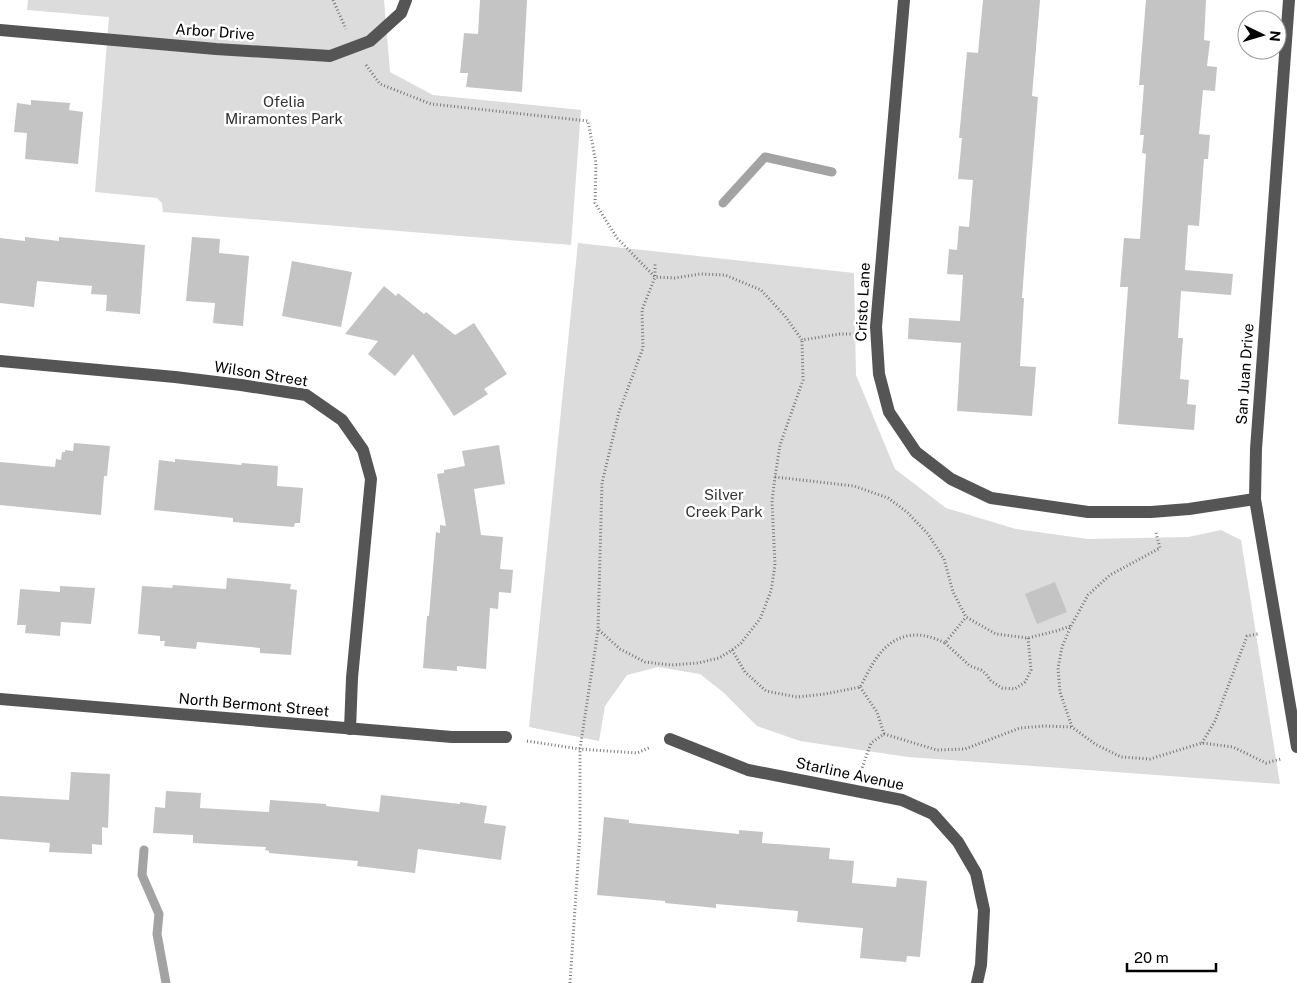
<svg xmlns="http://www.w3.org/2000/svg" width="1297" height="983" font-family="'Public Sans',sans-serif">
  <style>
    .green { fill: #dcdcdc }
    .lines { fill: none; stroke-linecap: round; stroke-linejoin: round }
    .stream { stroke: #a3a3a3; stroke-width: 9 }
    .building { fill: #c4c4c4 }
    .path { stroke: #777; stroke-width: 3; stroke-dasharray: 1 2.5; stroke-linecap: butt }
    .minor { stroke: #555; stroke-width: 12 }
    .labels { text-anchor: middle; stroke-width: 5; stroke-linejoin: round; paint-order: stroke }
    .street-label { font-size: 15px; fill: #000; stroke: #fff }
    .park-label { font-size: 15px; fill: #333; stroke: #fff }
  </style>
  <rect width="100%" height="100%" fill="#fff"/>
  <g class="green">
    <path d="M 28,0 L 384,0 L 390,72 L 433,95 L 581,110 L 571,245 L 163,212 L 162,203 L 157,198 L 95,192 L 109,17 L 27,10 Z"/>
    <path d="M 578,243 L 854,273 L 856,375 L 895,469 L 946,508 L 1016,529 L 1088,539 L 1188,537 L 1221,530 L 1241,540 L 1280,784 L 908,757 L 800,741 L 757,726 L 724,693 L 700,674 L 658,667 L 627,675 L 605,706 L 599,741 L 529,727 Z"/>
  </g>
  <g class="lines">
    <g class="stream">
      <path d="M 723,203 L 765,157 L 832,172"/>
      <path d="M 144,850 L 142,875 L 159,914 L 157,934 L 166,983"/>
    </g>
  </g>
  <g class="building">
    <path d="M 480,0 L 527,0 L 522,92 L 466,87 L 468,73 L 460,73 L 464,33 L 478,34 Z"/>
    <path d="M 983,0 L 1040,0 L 1032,96 L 1038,97 L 1027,230 L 1022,298 L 1024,298 L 1020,366 L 1036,367 L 1032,416 L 957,411 L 961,343 L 908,339 L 909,318 L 960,321 L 963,275 L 947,274 L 949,249 L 957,250 L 959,226 L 969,227 L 973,180 L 958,179 L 962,138 L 959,138 L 967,52 L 978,53 Z"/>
    <path d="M 1146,0 L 1206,0 L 1204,40 L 1210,41 L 1207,66 L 1217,67 L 1215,91 L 1203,90 L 1199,134 L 1210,135 L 1208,159 L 1204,159 L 1199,226 L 1188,225 L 1185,270 L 1233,274 L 1231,295 L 1181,291 L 1178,338 L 1183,338 L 1180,379 L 1189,380 L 1187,404 L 1196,405 L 1194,430 L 1118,424 L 1128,287 L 1120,287 L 1124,238 L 1140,239 L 1146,154 L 1142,153 L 1144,135 L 1140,135 L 1144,85 L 1139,85 Z"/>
    <path d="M 31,100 L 70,103 L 69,110 L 83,112 L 78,164 L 25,159 L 27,133 L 14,132 L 17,103 L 31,105 Z"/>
    <path d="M 25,237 L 59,241 L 59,237 L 145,245 L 140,314 L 106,311 L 107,295 L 91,294 L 92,286 L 37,281 L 34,307 L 0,303 L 0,238 L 25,241 Z"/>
    <path d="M 192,237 L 220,239 L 219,253 L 249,256 L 243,326 L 213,323 L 215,303 L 186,301 Z"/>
    <path d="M 292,261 L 352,272 L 341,327 L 282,316 Z"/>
    <path d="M 384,286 L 396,296 L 398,293 L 424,314 L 426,312 L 455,335 L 474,323 L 507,374 L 484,389 L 488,394 L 454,416 L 413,354 L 395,376 L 368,354 L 378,341 L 345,334 Z"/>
    <path d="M 74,443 L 110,446 L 107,476 L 104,476 L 101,515 L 0,505 L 0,462 L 55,467 L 56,459 L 61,460 L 62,452 L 65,452 L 65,450 L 73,451 Z"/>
    <path d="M 499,445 L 505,484 L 474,489 L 481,535 L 503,537 L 500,569 L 513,570 L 511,593 L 499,592 L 498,609 L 490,608 L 486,669 L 457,666 L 457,671 L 423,668 L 427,616 L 429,616 L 436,532 L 440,533 L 440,525 L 446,526 L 437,474 L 444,473 L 444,470 L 465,466 L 462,451 Z"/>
    <path d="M 175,459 L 241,465 L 242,463 L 278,466 L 277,486 L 303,488 L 300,523 L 295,523 L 294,527 L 233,522 L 233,518 L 154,510 L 159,460 L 175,462 Z"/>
    <path d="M 227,578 L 291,584 L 290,589 L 297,590 L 291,655 L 260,653 L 260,648 L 197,642 L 196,649 L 164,646 L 165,641 L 160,641 L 160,636 L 138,634 L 142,586 L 172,588 L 173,585 L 226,589 Z"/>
    <path d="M 1055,582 L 1067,612 L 1037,624 L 1025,594 Z"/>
    <path d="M 60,586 L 95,588 L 91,624 L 61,622 L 60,636 L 25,633 L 26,625 L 17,625 L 20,589 L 60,592 Z"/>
    <path d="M 71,772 L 110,774 L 108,828 L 102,827 L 102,845 L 92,844 L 92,854 L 49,852 L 50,843 L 0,839 L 0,796 L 69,800 Z"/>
    <path d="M 166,791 L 201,793 L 200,808 L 269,812 L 270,800 L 326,804 L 326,806 L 379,812 L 381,795 L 460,804 L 460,802 L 487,806 L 484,823 L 506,826 L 501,860 L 418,849 L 415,873 L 357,866 L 358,861 L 269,853 L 269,851 L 265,850 L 266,847 L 193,843 L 193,835 L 153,833 L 155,807 L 165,808 Z"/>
    <path d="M 604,817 L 629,820 L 629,823 L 739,834 L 739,830 L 763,832 L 762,843 L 830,848 L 829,859 L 854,861 L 852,883 L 896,887 L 897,878 L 927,881 L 920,957 L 907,956 L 906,962 L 860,958 L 863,928 L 797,922 L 798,911 L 716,904 L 716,908 L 665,903 L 665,901 L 597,895 Z"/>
  </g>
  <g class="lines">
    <g class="path">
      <path d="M 333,0 L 346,29"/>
      <path d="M 366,65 L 380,84 L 431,104 L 588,121 L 596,163 L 595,203 L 617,238 L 655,277 L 675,278 L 700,274 L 725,275 L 761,290 L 785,316 L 802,340 L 840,334 L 855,334"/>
      <path d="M 775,477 L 854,486 L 888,498 L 907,512 L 928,534 L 944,559 L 953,592 L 966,617 L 996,634 L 1028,638 L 1056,631 L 1071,626"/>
      <path d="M 1156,533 L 1160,548 L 1110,575 L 1088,595 L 1071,626 L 1062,647 L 1058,668 L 1060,692 L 1072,727 L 1095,744 L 1121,757 L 1150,759 L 1202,743 L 1233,747 L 1266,763 L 1281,759"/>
      <path d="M 599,630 L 620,649 L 645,662 L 671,665 L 698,663 L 719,658 L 732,650 L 741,643 L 760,619 L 771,591 L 775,565 L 772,501 L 775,477 L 780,445 L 803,380 L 802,340"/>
      <path d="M 945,643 L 970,666 L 981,670 L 986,674 L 991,681 L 1002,688 L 1015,689 L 1025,682 L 1031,670 L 1028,638"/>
      <path d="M 732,650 L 745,672 L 766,691 L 797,697 L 825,694 L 860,687 C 866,677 871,665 878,656 C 896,632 920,630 945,643 L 966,617"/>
      <path d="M 860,687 L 877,712 L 884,734"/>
      <path d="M 527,741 L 580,749 L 637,753 L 651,747"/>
      <path d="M 1202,743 L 1215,721 L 1247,636 L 1258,634"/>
      <path d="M 861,771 L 871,743 L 884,734 L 937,750 L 965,749 L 1020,728 L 1044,726 L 1072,727"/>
      <path d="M 570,983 L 580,833 L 580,749 L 598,630 L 602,483 L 619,412 L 643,348 L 642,310 L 655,277 L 655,264"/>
    </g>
    <g class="minor">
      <path d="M 904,0 L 876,327 L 879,374 L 889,412 L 916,452 L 951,479 L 991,498 L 1088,512 L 1151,512 L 1189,509 L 1255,499"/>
      <path d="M 1289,0 L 1256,449 L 1255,499 L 1297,747"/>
      <path d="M 0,30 L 216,49 L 330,56 L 370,41 L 401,13 L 406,0"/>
      <path d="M 0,361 L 175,377 L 241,385 L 306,395 L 342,420 L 363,450 L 371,479 L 352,678 L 350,729"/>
      <path d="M 0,699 L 452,737 L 506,737"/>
      <path d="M 670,739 L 748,770 L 902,800 L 933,814 L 958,842 L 976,873 L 984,910 L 981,965 L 977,983"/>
    </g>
  </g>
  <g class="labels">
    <g class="street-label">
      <text transform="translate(215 32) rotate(4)" y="5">Arbor Drive</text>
      <text transform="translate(863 302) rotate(-87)" y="5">Cristo Lane</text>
      <text transform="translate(261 374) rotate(9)" y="5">Wilson Street</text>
      <text transform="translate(1245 374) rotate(-86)" y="5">San Juan Drive</text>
      <text transform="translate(254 705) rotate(5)" y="5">North Bermont Street</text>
      <text transform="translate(850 774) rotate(12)" y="5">Starline Avenue</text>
    </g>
    <g class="park-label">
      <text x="284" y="107">Ofelia<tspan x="284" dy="17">Miramontes Park</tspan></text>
      <text x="724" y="500">Silver<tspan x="724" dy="17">Creek Park</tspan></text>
    </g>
  </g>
  <g transform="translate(1262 35) rotate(95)"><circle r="24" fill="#ffffff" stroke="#999999"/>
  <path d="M0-4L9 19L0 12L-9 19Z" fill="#000000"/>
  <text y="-8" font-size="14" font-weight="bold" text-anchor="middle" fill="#000000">N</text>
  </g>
  <path d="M1127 963v8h89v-8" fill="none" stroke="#000000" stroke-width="2.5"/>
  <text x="1134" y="963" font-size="15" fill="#000000" stroke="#ffffff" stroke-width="4" paint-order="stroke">20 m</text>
</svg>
